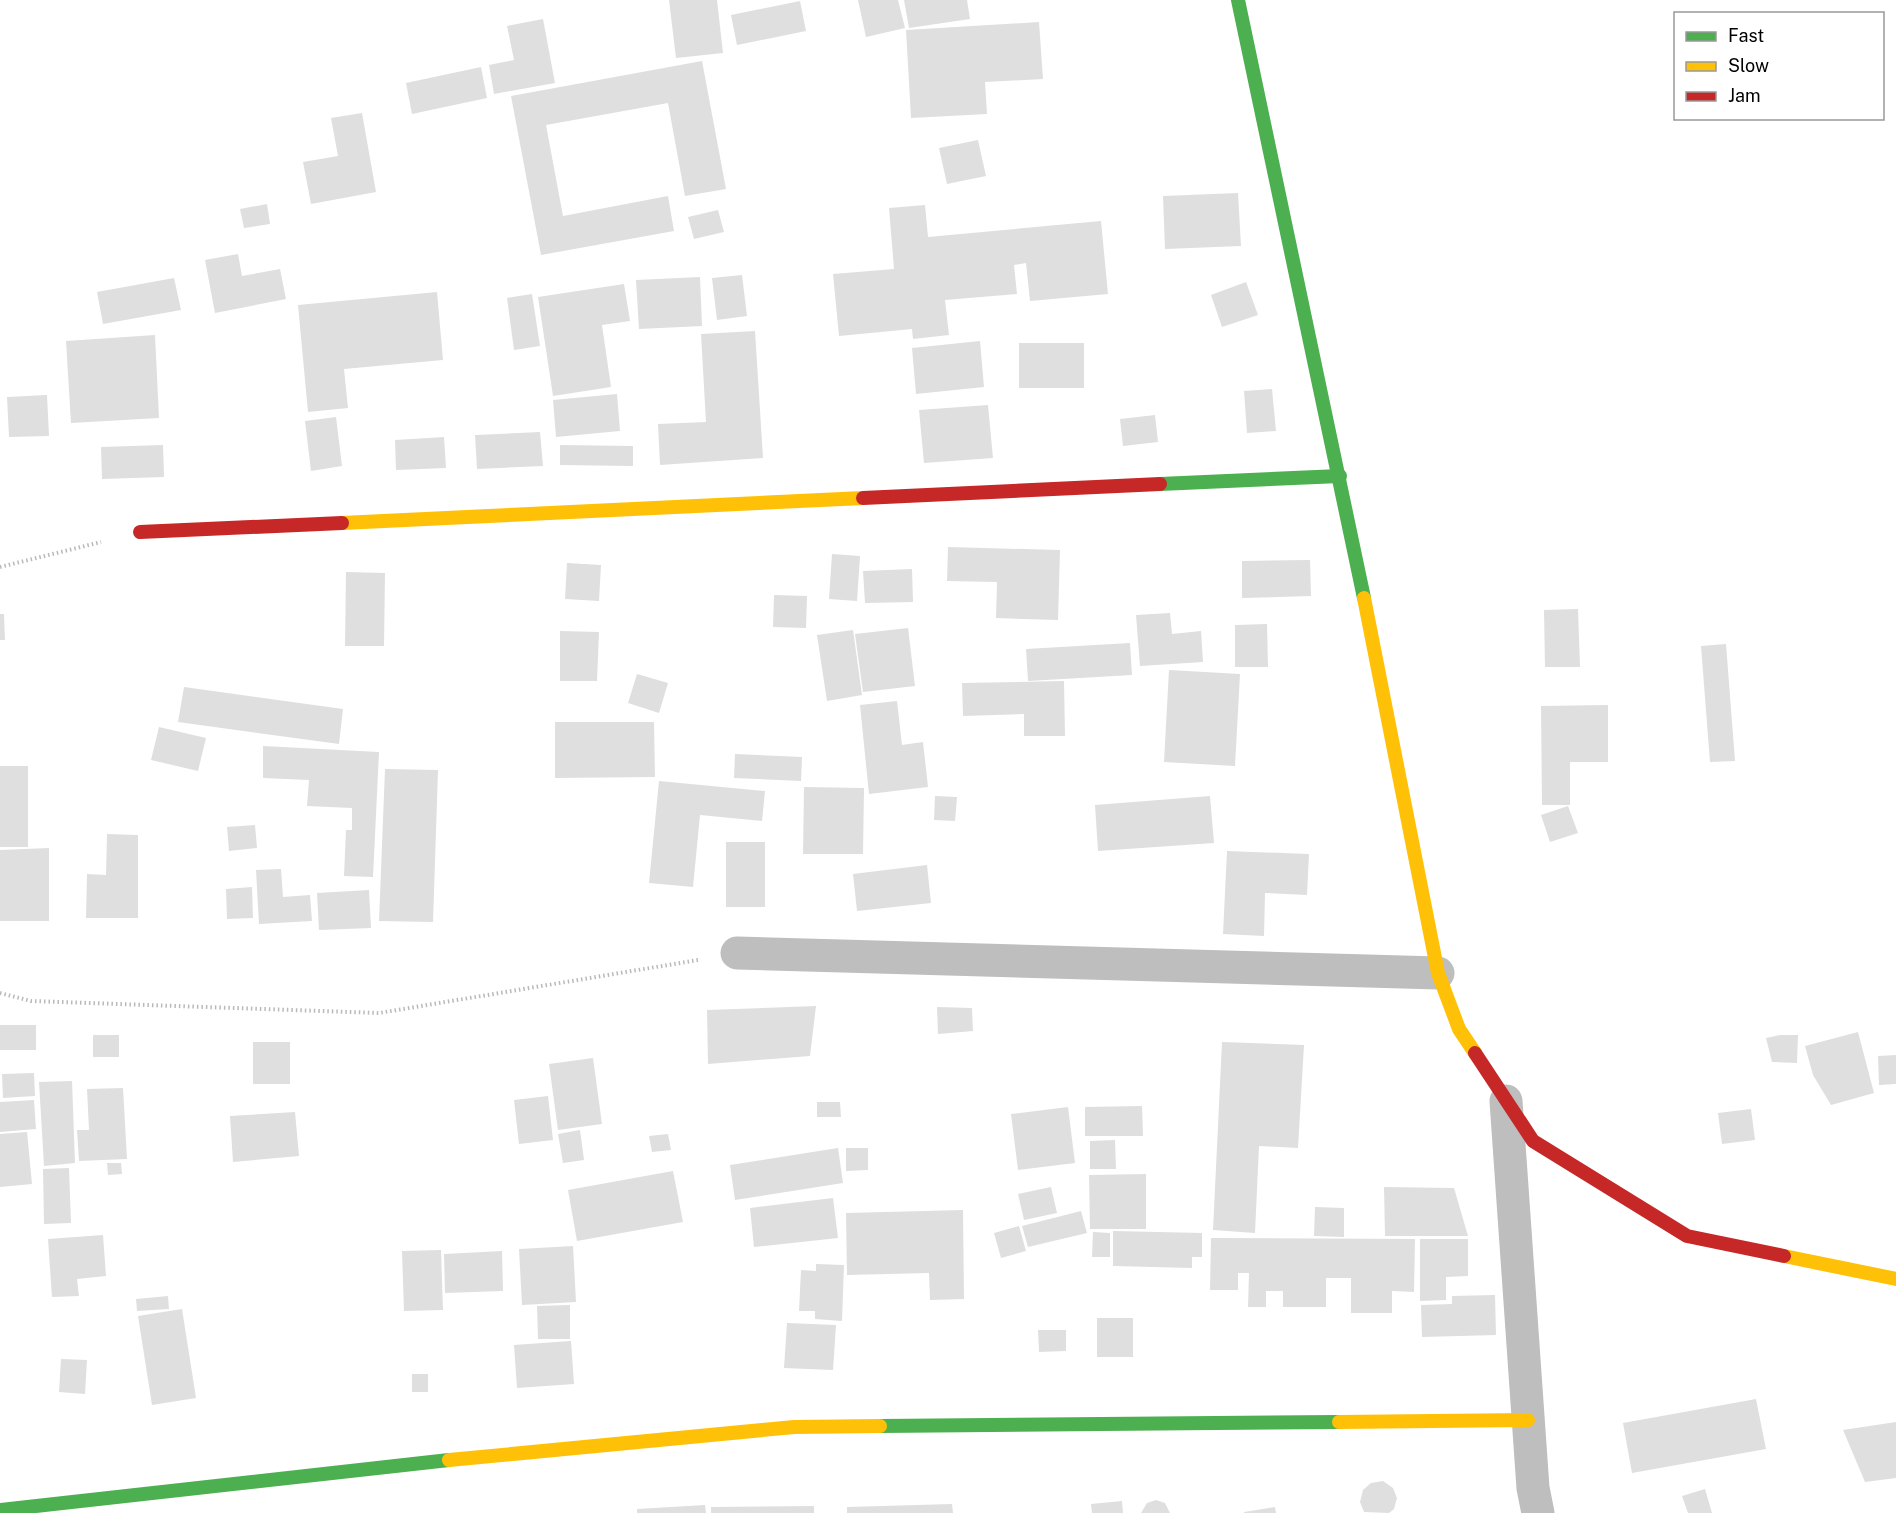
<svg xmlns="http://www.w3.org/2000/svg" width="1896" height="1513" font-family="'Public Sans',sans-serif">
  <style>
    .building { fill: #dfdfdf }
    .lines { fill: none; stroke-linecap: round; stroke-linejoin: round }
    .path { stroke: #b9b9b9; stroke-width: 4; stroke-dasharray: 1.5 3; stroke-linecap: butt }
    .street { stroke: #bebebe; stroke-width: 33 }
    .fast { stroke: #4caf50; stroke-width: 14 }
    .slow { stroke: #ffc107; stroke-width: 14 }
    .jam { stroke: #c62828; stroke-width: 14 }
  </style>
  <rect width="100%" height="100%" fill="#fff"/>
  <g class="building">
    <path d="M 669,0 L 717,0 L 723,53 L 676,58 Z"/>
    <path d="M 858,0 L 898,0 L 905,28 L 866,37 Z"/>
    <path d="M 904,0 L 967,0 L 970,19 L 909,28 Z"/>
    <path d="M 800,1 L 806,31 L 737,45 L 731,15 Z"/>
    <path d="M 543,19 L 555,83 L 494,94 L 489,65 L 514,60 L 507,26 Z"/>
    <path d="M 1039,22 L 1043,79 L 985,82 L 987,114 L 911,118 L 906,30 Z"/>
    <path d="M 702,61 L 726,189 L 685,196 L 668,103 L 546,125 L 563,216 L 668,196 L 674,231 L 541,255 L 511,96 Z"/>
    <path d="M 481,67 L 487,98 L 412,114 L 406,83 Z"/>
    <path d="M 362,113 L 376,192 L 311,204 L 303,162 L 338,156 L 331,118 Z"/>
    <path d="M 978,140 L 986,176 L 947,184 L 939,148 Z"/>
    <path d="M 1238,193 L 1241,246 L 1165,249 L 1163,196 Z"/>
    <path d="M 267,204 L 270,224 L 244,228 L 240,209 Z"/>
    <path d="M 925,205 L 928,237 L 1101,221 L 1108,294 L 1030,301 L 1026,263 L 1014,265 L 1017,294 L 945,300 L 949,335 L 913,339 L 912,329 L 839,336 L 833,274 L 894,269 L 889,208 Z"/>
    <path d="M 718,210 L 724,232 L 694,239 L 688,217 Z"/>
    <path d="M 238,254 L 242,276 L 280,269 L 286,299 L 215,313 L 205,260 Z"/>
    <path d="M 742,275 L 747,316 L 717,320 L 712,278 Z"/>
    <path d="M 700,277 L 702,326 L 639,329 L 636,280 Z"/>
    <path d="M 174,278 L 181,310 L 103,324 L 97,292 Z"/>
    <path d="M 1246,282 L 1258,315 L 1222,327 L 1211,295 Z"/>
    <path d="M 624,284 L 630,321 L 602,325 L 611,387 L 553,396 L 538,297 Z"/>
    <path d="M 437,292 L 443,360 L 344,369 L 348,408 L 308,412 L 298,305 Z"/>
    <path d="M 532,294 L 540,346 L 514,350 L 507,298 Z"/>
    <path d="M 755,331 L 763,458 L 660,465 L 658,424 L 706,422 L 701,334 Z"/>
    <path d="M 155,335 L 159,418 L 71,423 L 66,341 Z"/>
    <path d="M 980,341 L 984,387 L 916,394 L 912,348 Z"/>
    <rect x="1019" y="343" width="65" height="45"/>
    <path d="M 1272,389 L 1276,431 L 1247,433 L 1244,391 Z"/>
    <path d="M 617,394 L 620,431 L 556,437 L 553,400 Z"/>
    <path d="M 47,395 L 49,436 L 9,437 L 7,397 Z"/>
    <path d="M 988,405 L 993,458 L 924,463 L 919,410 Z"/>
    <path d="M 1155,415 L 1158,442 L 1123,446 L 1120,419 Z"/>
    <path d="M 336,417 L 342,466 L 311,471 L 305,421 Z"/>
    <path d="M 540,432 L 543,466 L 477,469 L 475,435 Z"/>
    <path d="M 444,437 L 446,468 L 396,470 L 395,440 Z"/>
    <path d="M 163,445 L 164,477 L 102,479 L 101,447 Z"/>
    <path d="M 560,445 L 633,446 L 633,466 L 560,465 Z"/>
    <path d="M 948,547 L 1060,550 L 1058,620 L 996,618 L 997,582 L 947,581 Z"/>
    <path d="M 832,554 L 860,556 L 857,601 L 829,599 Z"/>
    <path d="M 1310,560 L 1311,596 L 1242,598 L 1242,561 Z"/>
    <path d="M 567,563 L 601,565 L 599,601 L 565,599 Z"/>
    <path d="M 912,569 L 913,602 L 865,603 L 863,571 Z"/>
    <path d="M 346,572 L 385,573 L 384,646 L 345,646 Z"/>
    <path d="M 774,595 L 807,596 L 806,628 L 773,627 Z"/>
    <path d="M 1578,609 L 1580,667 L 1545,667 L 1544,610 Z"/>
    <path d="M 1170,613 L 1172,634 L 1201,631 L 1203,662 L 1140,666 L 1136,615 Z"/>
    <path d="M 0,614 L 4,614 L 5,640 L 0,640 Z"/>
    <path d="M 1267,624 L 1268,667 L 1235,667 L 1235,625 Z"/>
    <path d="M 908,628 L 915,686 L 863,692 L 855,634 Z"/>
    <path d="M 853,630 L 862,695 L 827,701 L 817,635 Z"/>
    <path d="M 560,631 L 599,632 L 597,681 L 560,681 Z"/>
    <path d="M 1130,643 L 1132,675 L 1028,681 L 1026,649 Z"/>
    <path d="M 1726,644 L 1735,761 L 1710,762 L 1701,646 Z"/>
    <path d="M 1169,670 L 1240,674 L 1235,766 L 1164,762 Z"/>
    <path d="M 637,674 L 668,683 L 659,713 L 628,703 Z"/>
    <path d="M 1064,681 L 1065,736 L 1024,736 L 1024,714 L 963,716 L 962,683 Z"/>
    <path d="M 184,687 L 343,709 L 339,744 L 178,722 Z"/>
    <path d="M 897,701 L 902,745 L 923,742 L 928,787 L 869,794 L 860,705 Z"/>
    <path d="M 1608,705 L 1608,762 L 1570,762 L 1570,805 L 1542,805 L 1541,706 Z"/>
    <path d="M 555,722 L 654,722 L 655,777 L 555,778 Z"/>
    <path d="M 159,727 L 206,738 L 198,771 L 151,760 Z"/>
    <path d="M 263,746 L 379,752 L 373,877 L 344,876 L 346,830 L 352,830 L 352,808 L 307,806 L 309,780 L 263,778 Z"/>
    <path d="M 735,754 L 802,757 L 801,781 L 734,778 Z"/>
    <rect x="0" y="766" width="28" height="81"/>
    <path d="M 385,769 L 438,770 L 433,922 L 379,921 Z"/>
    <path d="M 659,781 L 765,791 L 762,821 L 700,815 L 693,887 L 649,883 Z"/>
    <path d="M 804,787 L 864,788 L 863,854 L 803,854 Z"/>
    <path d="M 935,796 L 957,797 L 955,821 L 934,820 Z"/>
    <path d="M 1210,796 L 1214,843 L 1098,851 L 1095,805 Z"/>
    <path d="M 1568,806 L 1578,833 L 1550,842 L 1541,815 Z"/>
    <path d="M 255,825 L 257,848 L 229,851 L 227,827 Z"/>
    <path d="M 107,834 L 138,835 L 138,918 L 86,918 L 87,874 L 106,875 Z"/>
    <rect x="726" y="842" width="39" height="65"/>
    <path d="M 49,848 L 49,921 L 0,921 L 0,850 Z"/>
    <path d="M 1227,851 L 1309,854 L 1307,895 L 1265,893 L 1264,936 L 1223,934 Z"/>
    <path d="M 927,865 L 931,903 L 857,911 L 853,874 Z"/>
    <path d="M 281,869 L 283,897 L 310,895 L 312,921 L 259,924 L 256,870 Z"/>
    <path d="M 252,887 L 253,918 L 227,919 L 226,889 Z"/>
    <path d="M 369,890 L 371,928 L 319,930 L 317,893 Z"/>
    <path d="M 816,1006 L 810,1056 L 708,1064 L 707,1010 Z"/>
    <path d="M 937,1007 L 972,1008 L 973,1031 L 938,1034 Z"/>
    <rect x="0" y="1025" width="36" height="25"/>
    <path d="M 1858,1032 L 1874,1093 L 1831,1105 L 1813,1075 L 1805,1046 Z"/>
    <rect x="93" y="1035" width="26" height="22"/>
    <path d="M 1780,1035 L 1798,1035 L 1797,1063 L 1772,1062 L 1766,1038 Z"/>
    <rect x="253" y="1042" width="37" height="42"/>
    <path d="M 1222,1042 L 1304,1045 L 1298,1148 L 1259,1146 L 1255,1233 L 1213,1230 Z"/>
    <path d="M 1896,1055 L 1896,1084 L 1879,1085 L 1878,1056 Z"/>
    <path d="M 593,1058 L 602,1124 L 558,1130 L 549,1064 Z"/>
    <path d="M 34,1073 L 35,1096 L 3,1098 L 2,1074 Z"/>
    <path d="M 72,1081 L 75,1163 L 44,1166 L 39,1082 Z"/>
    <path d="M 123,1088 L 127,1159 L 79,1161 L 77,1130 L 89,1130 L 87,1089 Z"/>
    <path d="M 548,1096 L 553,1140 L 519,1144 L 514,1100 Z"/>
    <path d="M 34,1100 L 36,1129 L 0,1132 L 0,1102 Z"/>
    <path d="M 817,1102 L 840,1102 L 841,1117 L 817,1117 Z"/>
    <path d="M 1142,1106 L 1143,1136 L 1085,1136 L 1085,1107 Z"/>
    <path d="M 1068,1107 L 1075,1163 L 1018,1170 L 1011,1114 Z"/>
    <path d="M 1751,1109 L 1755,1140 L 1722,1144 L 1718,1113 Z"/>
    <path d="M 295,1112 L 299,1156 L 233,1162 L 230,1116 Z"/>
    <path d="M 580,1130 L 584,1160 L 563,1163 L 558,1134 Z"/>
    <path d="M 27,1132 L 32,1184 L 0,1187 L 0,1134 Z"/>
    <path d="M 668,1134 L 671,1150 L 652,1152 L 649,1136 Z"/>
    <path d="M 1115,1140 L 1116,1169 L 1090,1169 L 1090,1141 Z"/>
    <path d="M 838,1148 L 843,1183 L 735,1200 L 730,1165 Z"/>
    <path d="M 846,1148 L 868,1148 L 868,1170 L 846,1171 Z"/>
    <path d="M 107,1163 L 121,1163 L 122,1174 L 108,1175 Z"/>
    <path d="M 69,1168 L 71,1223 L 44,1224 L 43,1169 Z"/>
    <path d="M 673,1171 L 683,1222 L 577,1241 L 568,1190 Z"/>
    <path d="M 1146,1174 L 1146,1229 L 1090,1229 L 1089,1175 Z"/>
    <path d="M 1051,1187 L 1057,1213 L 1024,1220 L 1018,1194 Z"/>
    <path d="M 1384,1187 L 1454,1188 L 1468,1236 L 1385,1236 Z"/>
    <path d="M 833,1198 L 838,1238 L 754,1247 L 750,1208 Z"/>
    <path d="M 1315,1207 L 1344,1208 L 1344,1237 L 1314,1236 Z"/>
    <path d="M 963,1210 L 964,1299 L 930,1300 L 929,1273 L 847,1275 L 846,1213 Z"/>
    <path d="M 1081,1211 L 1087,1233 L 1028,1247 L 1022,1226 Z"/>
    <path d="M 1019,1226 L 1026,1251 L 1001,1258 L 994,1233 Z"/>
    <path d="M 1113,1231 L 1202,1233 L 1202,1257 L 1192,1257 L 1192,1268 L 1113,1266 Z"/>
    <path d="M 1093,1232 L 1110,1233 L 1110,1257 L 1092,1257 Z"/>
    <path d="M 103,1235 L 106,1276 L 77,1279 L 79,1296 L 52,1297 L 48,1239 Z"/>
    <path d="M 1211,1238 L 1415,1239 L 1414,1292 L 1392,1291 L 1392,1313 L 1351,1313 L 1351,1278 L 1326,1278 L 1326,1307 L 1283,1307 L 1283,1291 L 1266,1291 L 1266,1307 L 1248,1307 L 1249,1273 L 1238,1273 L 1238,1290 L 1210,1290 Z"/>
    <path d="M 1420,1239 L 1468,1239 L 1468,1276 L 1446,1277 L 1446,1300 L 1420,1301 Z"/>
    <path d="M 573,1246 L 576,1302 L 522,1305 L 519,1249 Z"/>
    <path d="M 441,1250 L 443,1310 L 404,1311 L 402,1251 Z"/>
    <path d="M 502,1251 L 503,1291 L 445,1293 L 444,1254 Z"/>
    <path d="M 816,1264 L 844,1265 L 842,1321 L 815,1319 L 815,1311 L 799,1311 L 801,1270 L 816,1271 Z"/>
    <path d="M 1495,1295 L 1496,1335 L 1422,1337 L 1421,1305 L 1452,1304 L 1452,1296 Z"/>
    <path d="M 168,1296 L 169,1309 L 137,1311 L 136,1299 Z"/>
    <path d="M 570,1305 L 570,1339 L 538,1339 L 537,1306 Z"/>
    <path d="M 182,1309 L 196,1398 L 152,1405 L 138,1316 Z"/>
    <rect x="1097" y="1318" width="36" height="39"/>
    <path d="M 787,1323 L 836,1325 L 833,1370 L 784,1368 Z"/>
    <path d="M 1038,1330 L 1066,1330 L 1066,1351 L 1039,1352 Z"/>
    <path d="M 571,1341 L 574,1384 L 517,1388 L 514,1345 Z"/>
    <path d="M 61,1359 L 87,1360 L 85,1394 L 59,1392 Z"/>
    <rect x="412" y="1374" width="16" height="18"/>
    <path d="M 1756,1399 L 1766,1449 L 1632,1473 L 1623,1423 Z"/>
    <path d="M 1896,1422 L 1896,1478 L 1865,1482 L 1843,1430 Z"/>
    <path d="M 1383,1481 L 1393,1488 L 1397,1498 L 1394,1509 L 1389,1513 L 1364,1512 L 1360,1502 L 1363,1490 L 1371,1483 Z"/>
    <path d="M 1705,1489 L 1712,1513 L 1688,1513 L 1682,1496 Z"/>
    <path d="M 1156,1500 L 1165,1503 L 1170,1513 L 1141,1513 L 1147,1503 Z"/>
    <path d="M 1122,1501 L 1123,1513 L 1092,1513 L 1091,1504 Z"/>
    <path d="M 952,1504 L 953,1513 L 847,1513 L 847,1507 Z"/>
    <path d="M 705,1505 L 706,1513 L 637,1513 L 637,1509 Z"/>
    <path d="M 814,1506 L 814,1513 L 711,1513 L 711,1507 Z"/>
    <path d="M 1275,1507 L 1276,1513 L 1244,1513 L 1244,1512 Z"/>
  </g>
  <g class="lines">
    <g class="path">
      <path d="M 0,567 L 101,542"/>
      <path d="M 0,993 L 31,1001 L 379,1013 L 698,960"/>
    </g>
    <g class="street">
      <path d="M 737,953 L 1438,973"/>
      <path d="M 1506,1101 L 1533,1488 L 1538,1513"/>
    </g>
    <g class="fast">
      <path d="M 1238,0 L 1364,598"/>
      <path d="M 1160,484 L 1340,476"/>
      <path d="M 880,1426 L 1339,1422"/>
      <path d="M 0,1510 L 449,1460"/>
    </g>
    <g class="slow">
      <path d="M 342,523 L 863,498"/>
      <path d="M 1364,598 L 1438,973 L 1459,1029 L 1475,1053"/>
      <path d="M 1784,1256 L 1896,1279"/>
      <path d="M 1339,1422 L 1528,1420"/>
      <path d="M 449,1460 L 794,1427 L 880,1426"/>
    </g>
    <g class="jam">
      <path d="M 863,498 L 1160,484"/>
      <path d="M 140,532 L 342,523"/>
      <path d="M 1475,1053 L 1533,1141 L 1687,1236 L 1784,1256"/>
    </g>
  </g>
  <rect x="1674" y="12" width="210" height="108" fill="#ffffff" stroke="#999999" stroke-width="1.5"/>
  <rect x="1686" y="32" width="30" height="9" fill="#4caf50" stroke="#999999" stroke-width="1.5"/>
  <text x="1728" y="42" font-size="18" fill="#000000">Fast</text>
  <rect x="1686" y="62" width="30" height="9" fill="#ffc107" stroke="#999999" stroke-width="1.5"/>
  <text x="1728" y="72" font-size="18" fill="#000000">Slow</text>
  <rect x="1686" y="92" width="30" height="9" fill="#c62828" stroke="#999999" stroke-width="1.5"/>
  <text x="1728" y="102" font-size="18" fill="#000000">Jam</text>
</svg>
